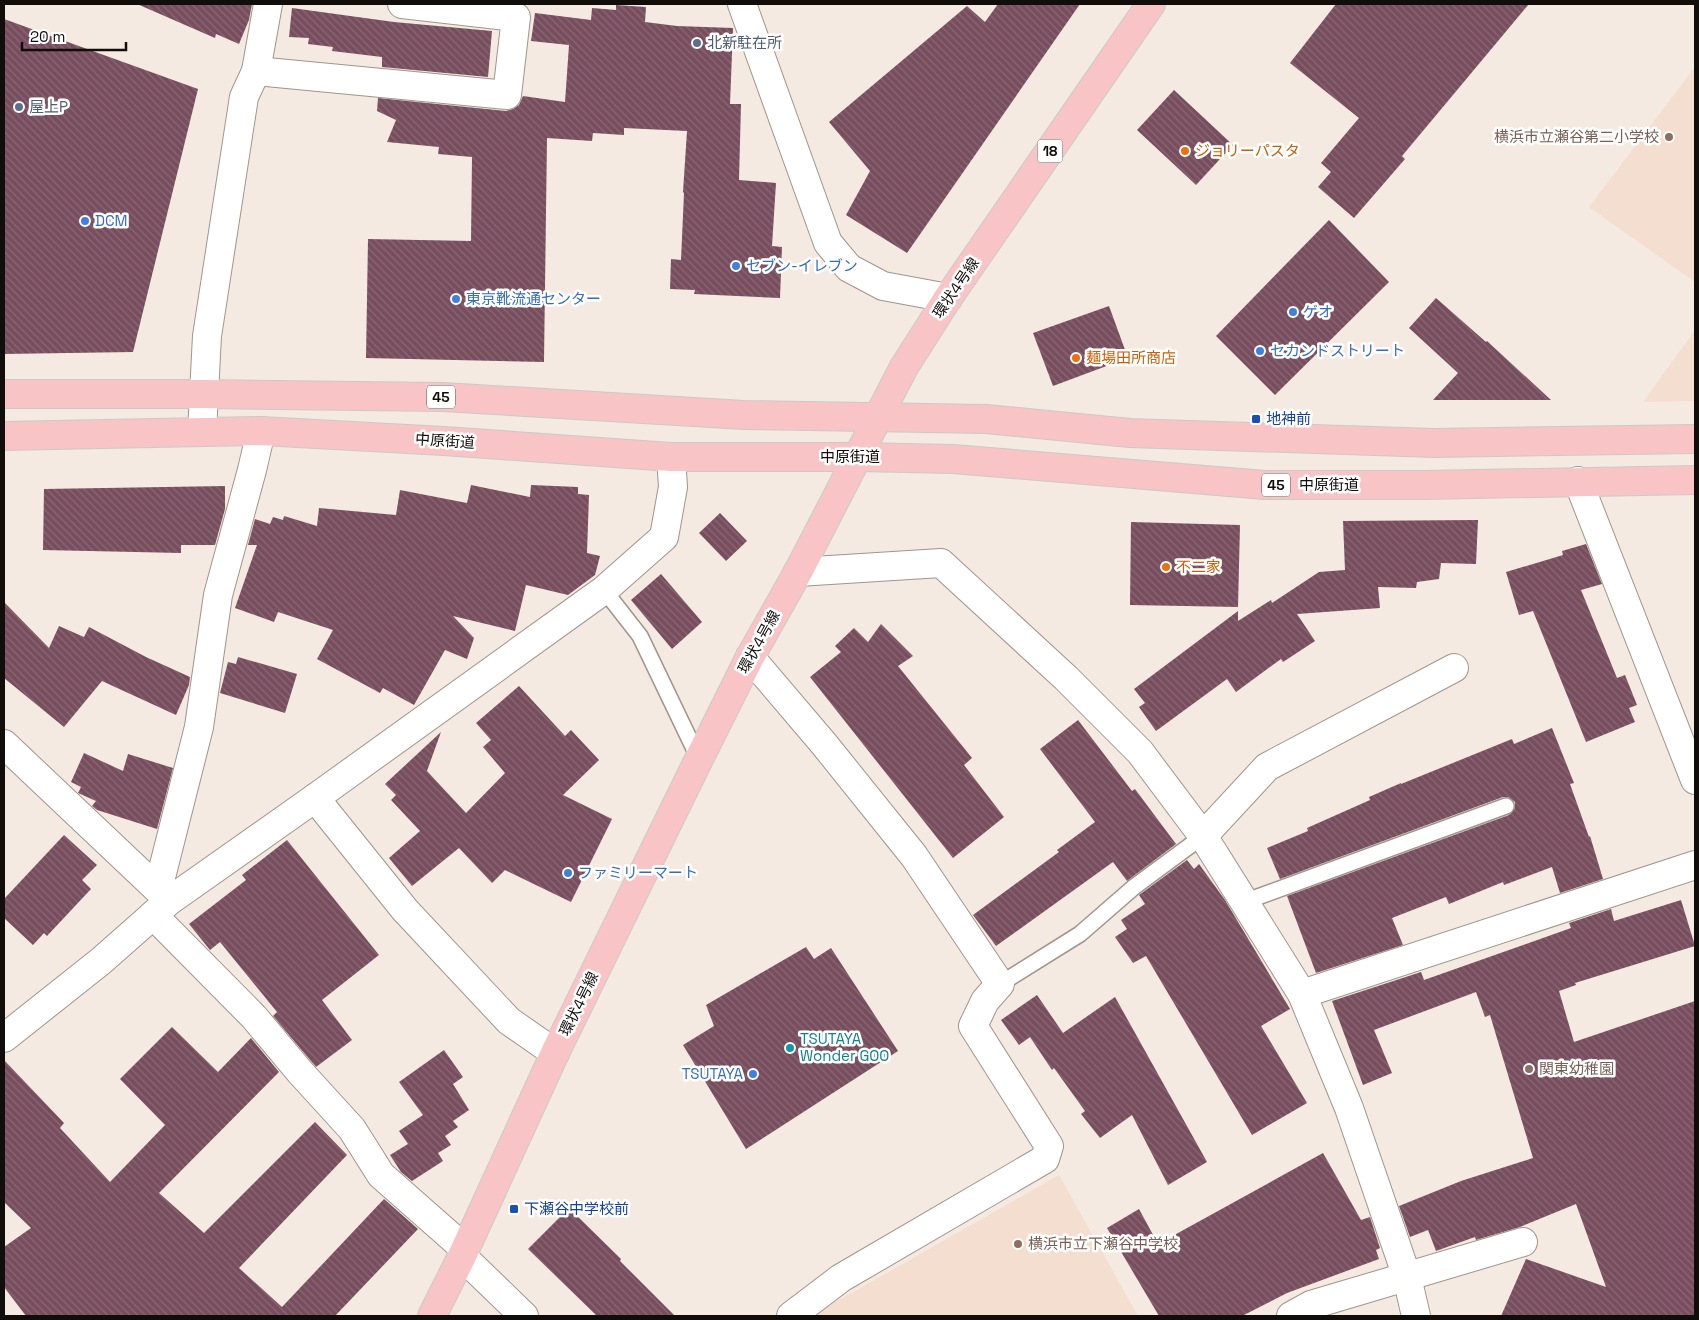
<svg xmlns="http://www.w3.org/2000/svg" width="1699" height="1320" font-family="'Space Grotesk','Noto Sans JP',sans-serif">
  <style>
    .education { fill: #f3ded0 }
    .building { fill: url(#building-back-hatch) }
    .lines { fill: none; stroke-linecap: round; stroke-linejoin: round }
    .lane-casing { stroke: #9f958d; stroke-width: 18 }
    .street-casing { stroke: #9f958d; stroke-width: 30 }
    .primary-casing { stroke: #cbcac9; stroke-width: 30 }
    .lane { stroke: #fff; stroke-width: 15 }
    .street { stroke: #fff; stroke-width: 28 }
    .primary { stroke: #f9c4c5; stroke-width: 28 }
    .service-dot { fill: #5c6f8a; stroke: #fff; stroke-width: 2 }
    .education-dot { fill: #8d6e63; stroke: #fff; stroke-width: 2 }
    .food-dot { fill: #e8710a; stroke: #fff; stroke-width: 2 }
    .shop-dot { fill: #3f7fe0; stroke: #fff; stroke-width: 2 }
    .transit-dot { fill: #1a4fb4; stroke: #fff; stroke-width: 2 }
    .culture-dot { fill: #0f9aa8; stroke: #fff; stroke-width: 2 }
    .labels { text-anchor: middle; stroke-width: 5; stroke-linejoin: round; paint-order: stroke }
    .shield { fill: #fff; stroke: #585654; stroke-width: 1 }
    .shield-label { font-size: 14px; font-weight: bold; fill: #110d0b }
    .service-label { font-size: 15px; fill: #4e5e75; stroke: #fff; text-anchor: start }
    .education-label { font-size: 15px; fill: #785e54; stroke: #fff; text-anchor: start }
    .food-label { font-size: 15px; fill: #c56008; stroke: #fff; text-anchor: start }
    .shop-label { font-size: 15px; fill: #366cbe; stroke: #fff; text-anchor: start }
    .street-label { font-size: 15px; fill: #110d0b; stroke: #fff }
    .transit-label { font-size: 15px; fill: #164399; stroke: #fff; text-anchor: start }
    .culture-label { font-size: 15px; fill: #0d838f; stroke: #fff; text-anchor: start }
  </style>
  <defs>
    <pattern id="building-back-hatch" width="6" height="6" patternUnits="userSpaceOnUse" patternTransform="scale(1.25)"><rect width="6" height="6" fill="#784e5e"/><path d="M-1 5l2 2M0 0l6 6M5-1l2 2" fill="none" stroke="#886874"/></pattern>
  </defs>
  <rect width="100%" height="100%" fill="#f5eae2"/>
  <g class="education">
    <path d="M 1695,67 L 1695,282 L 1589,207 Z"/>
    <path d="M 1695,330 L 1695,401 L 1643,402 Z"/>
    <path d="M 1059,1175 L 1138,1316 L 812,1316 L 818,1312 Z"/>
  </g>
  <g class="building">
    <path d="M 137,4 L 252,4 L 249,20 L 239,44 L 216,34 L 215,38 Z"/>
    <path d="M 998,4 L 1080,4 L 907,253 L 846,215 L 870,171 L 829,122 L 967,6 L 985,22 Z"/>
    <path d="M 1336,4 L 1529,4 L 1402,156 L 1405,159 L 1354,218 L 1318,187 L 1331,172 L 1321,163 L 1359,118 L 1290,63 Z"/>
    <path d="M 616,5 L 646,7 L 645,22 L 677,26 L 733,28 L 730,104 L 741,104 L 739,180 L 776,183 L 772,246 L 782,247 L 780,298 L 694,294 L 695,290 L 670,289 L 671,259 L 681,260 L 684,193 L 683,192 L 687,131 L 624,128 L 624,135 L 593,133 L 592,141 L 547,138 L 544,362 L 366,358 L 368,239 L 471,241 L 472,157 L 438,154 L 439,147 L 387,142 L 396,120 L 377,111 L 378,98 L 506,111 L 513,109 L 519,105 L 523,96 L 565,102 L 569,45 L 531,41 L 535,13 L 591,20 L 592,8 L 616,10 Z"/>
    <path d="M 292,8 L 394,22 L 492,31 L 488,77 L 382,67 L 382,57 L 332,51 L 333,47 L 308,44 L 309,38 L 289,37 Z"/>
    <path d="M 4,19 L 198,89 L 133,352 L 4,354 Z"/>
    <path d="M 1174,90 L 1233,145 L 1196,185 L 1137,130 Z"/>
    <path d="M 1329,220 L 1389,282 L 1275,395 L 1216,336 Z"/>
    <path d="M 1436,298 L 1486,342 L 1487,341 L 1551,400 L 1433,400 L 1458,373 L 1409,328 Z"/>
    <path d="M 1109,306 L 1128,358 L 1053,386 L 1033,333 Z"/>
    <path d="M 471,485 L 530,497 L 531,485 L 578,487 L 578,494 L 589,495 L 587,553 L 600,556 L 595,575 L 568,595 L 526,585 L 515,631 L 453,616 L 474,638 L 467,659 L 445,650 L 414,705 L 383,688 L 380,693 L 317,659 L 333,630 L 278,612 L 274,622 L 235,608 L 257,545 L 248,545 L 255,519 L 270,524 L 273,517 L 283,520 L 284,516 L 317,526 L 319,508 L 396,515 L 400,490 L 467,503 Z"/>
    <path d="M 225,486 L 225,509 L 215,545 L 181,545 L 181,553 L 43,550 L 44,489 Z"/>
    <path d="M 720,513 L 747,541 L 726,561 L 699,533 Z"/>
    <path d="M 1478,520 L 1476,564 L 1441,563 L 1439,579 L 1417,582 L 1416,588 L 1378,587 L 1380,608 L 1297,614 L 1315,641 L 1283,662 L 1281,659 L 1236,692 L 1227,679 L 1156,731 L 1139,707 L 1145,703 L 1134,689 L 1238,611 L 1238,621 L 1271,600 L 1272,603 L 1319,572 L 1345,570 L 1343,521 Z"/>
    <path d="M 1131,522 L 1240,525 L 1238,607 L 1130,605 Z"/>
    <path d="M 1586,544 L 1602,584 L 1581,590 L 1617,678 L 1625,675 L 1637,705 L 1629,708 L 1635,722 L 1586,742 L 1533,611 L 1519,615 L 1506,572 L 1563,555 L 1562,551 Z"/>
    <path d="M 661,574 L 702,622 L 672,649 L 631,600 Z"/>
    <path d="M 4,602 L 49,648 L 59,626 L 84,637 L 89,627 L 146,657 L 190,677 L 189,685 L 176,715 L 102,681 L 64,727 L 4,678 Z"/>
    <path d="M 881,624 L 913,656 L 898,666 L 972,758 L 964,765 L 1004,817 L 953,858 L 810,677 L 841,652 L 835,646 L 854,628 L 868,642 Z"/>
    <path d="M 238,657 L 297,674 L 285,713 L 220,693 L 228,662 L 236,664 Z"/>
    <path d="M 519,686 L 565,736 L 571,730 L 599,760 L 563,795 L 612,819 L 571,902 L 505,870 L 492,883 L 459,848 L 412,886 L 389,858 L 420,831 L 391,800 L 396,795 L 385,784 L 441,732 L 427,771 L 466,813 L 505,773 L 483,747 L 491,740 L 476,723 Z"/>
    <path d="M 1078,720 L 1132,791 L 1135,789 L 1176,844 L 1127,881 L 1113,862 L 996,946 L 973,915 L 1059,852 L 1057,850 L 1095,822 L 1040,749 Z"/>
    <path d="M 1552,728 L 1574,783 L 1570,784 L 1589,837 L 1590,836 L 1603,879 L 1560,893 L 1552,867 L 1504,885 L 1503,882 L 1449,904 L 1446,897 L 1392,918 L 1403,945 L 1316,973 L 1287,896 L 1509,815 L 1515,808 L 1515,802 L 1508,797 L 1503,797 L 1280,879 L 1267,848 L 1308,831 L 1307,828 L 1370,800 L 1369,797 L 1401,783 L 1401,784 L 1512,739 L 1514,744 Z"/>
    <path d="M 84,753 L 123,771 L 128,754 L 173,768 L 157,829 L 97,810 L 92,806 L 96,801 L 78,793 L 81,787 L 71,782 Z"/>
    <path d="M 64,835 L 97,865 L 82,880 L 91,889 L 47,936 L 44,933 L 33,945 L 4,918 L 4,899 Z"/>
    <path d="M 287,840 L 379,955 L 322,1000 L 352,1040 L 316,1067 L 273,1016 L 277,1012 L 220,942 L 210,950 L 189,924 L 246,880 L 242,875 Z"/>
    <path d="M 1187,860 L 1194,869 L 1199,864 L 1225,900 L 1290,1009 L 1261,1026 L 1307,1103 L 1252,1135 L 1146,956 L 1133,963 L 1115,937 L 1127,929 L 1121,920 L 1145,904 L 1139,895 Z"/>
    <path d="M 1681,900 L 1695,946 L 1575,983 L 1576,985 L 1559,991 L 1574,1042 L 1695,1001 L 1695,1316 L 1501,1316 L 1526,1259 L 1606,1287 L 1576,1204 L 1520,1227 L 1476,1240 L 1475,1237 L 1436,1251 L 1428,1230 L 1410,1237 L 1399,1206 L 1461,1181 L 1533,1158 L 1490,1015 L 1485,1017 L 1476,992 L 1374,1030 L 1392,1073 L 1363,1085 L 1332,1001 L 1421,972 L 1424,980 L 1571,928 L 1569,923 L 1611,909 L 1614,921 Z"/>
    <path d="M 806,947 L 814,959 L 831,948 L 898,1051 L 746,1149 L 683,1045 L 714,1026 L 706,1005 Z"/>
    <path d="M 1037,995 L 1063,1033 L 1115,997 L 1207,1162 L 1168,1185 L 1132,1115 L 1100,1138 L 1081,1114 L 1085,1111 L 1054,1068 L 1052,1070 L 1030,1037 L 1019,1045 L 1001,1020 Z"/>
    <path d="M 172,1027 L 218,1072 L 251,1038 L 279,1072 L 159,1193 L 204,1233 L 315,1122 L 347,1155 L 239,1268 L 282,1307 L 384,1199 L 418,1229 L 335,1316 L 26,1316 L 4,1287 L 4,1247 L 31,1228 L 4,1202 L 4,1060 L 64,1123 L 60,1128 L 110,1182 L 165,1125 L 120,1079 Z"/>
    <path d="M 444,1050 L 463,1077 L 453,1084 L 469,1110 L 453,1121 L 458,1127 L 445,1136 L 451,1145 L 438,1153 L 443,1161 L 412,1181 L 401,1172 L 390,1155 L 408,1144 L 399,1131 L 423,1115 L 399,1082 Z"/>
    <path d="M 1323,1153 L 1361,1220 L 1370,1217 L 1380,1248 L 1376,1250 L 1379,1259 L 1287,1293 L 1242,1316 L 1159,1316 L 1107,1228 L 1139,1209 L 1158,1244 Z"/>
    <path d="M 569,1208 L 621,1259 L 620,1261 L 675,1316 L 597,1316 L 528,1249 Z"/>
  </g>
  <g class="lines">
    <defs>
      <g id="lane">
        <path d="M 604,590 L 640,636 L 699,759"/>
        <path d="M 1244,902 L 1506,806"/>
        <path d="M 1000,984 L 1080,934 L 1134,887 L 1203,836"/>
      </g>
      <g id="street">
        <path d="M 742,4 L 828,243 L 849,268 L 883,286 L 948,298"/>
        <path d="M 256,71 L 507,95 L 516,17 L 402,4"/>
        <path d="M 202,432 L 207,336 L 244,97 L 256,71 L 268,4"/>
        <path d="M 1578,481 L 1695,780"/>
        <path d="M 798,572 L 941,563 L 1066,678 L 1140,752 L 1203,836 L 1302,994 L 1695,865"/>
        <path d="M 750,657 L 824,744 L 914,856 L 1000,984 L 985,1001 L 973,1026 L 1049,1146 L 1045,1159 L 841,1278 L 791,1316"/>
        <path d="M 4,744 L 168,899"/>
        <path d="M 315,798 L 405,910 L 509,1021 L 555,1053"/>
        <path d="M 1203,836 L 1267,767 L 1454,668"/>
        <path d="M 158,889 L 199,727 L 218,595 L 252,470 L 261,431"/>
        <path d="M 153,915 L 254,1017 L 300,1072 L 352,1129 L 381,1175 L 465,1249"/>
        <path d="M 1302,994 L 1349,1108 L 1407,1277 L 1416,1316"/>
        <path d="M 4,1038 L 101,961 L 169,901 L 315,798 L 604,590 L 664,537 L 673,487 L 671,457"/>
        <path d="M 462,1256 L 524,1316"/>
        <path d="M 1291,1316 L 1311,1305 L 1523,1242"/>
      </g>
      <g id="primary">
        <path d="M 4,394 L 204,394 L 443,397 L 744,415 L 986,419 L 1130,433 L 1434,443 L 1695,439"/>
        <path d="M 4,436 L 261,431 L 444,441 L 671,457 L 857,457 L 953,459 L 1265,485 L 1423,485 L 1695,480"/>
        <path d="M 432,1316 L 462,1256 L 555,1053 L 699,759 L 750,657 L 798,572 L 904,367 L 948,298 L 1151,4"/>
      </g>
    </defs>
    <use href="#lane" class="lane-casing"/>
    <use href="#street" class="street-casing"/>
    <use href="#primary" class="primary-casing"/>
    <use href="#lane" class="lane"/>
    <use href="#street" class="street"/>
    <use href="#primary" class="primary"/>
  </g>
  <g class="service-dot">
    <circle cx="697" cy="43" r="5"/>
    <circle cx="19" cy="107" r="5"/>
  </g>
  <g class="education-dot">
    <circle cx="1669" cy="137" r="5"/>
    <circle cx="1529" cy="1069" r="5"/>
    <circle cx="1018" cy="1244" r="5"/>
  </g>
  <g class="food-dot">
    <circle cx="1185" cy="151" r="5"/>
    <circle cx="1076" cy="358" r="5"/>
    <circle cx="1166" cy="567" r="5"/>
  </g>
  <g class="shop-dot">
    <circle cx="85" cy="221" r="5"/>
    <circle cx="736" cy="266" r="5"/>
    <circle cx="456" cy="299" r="5"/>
    <circle cx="1293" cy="312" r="5"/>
    <circle cx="1260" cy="351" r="5"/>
    <circle cx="568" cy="873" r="5"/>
    <circle cx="753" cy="1074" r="5"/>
  </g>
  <g class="transit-dot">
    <rect x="1251" y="414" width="10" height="10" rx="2.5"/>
    <rect x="509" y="1204" width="10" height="10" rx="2.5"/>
  </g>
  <circle class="culture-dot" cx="790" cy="1048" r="5"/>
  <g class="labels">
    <g class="shield">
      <rect x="1037.5" y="139.5" width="25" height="23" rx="4"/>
      <rect x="427" y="385.5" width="28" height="23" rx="4"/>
      <rect x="1262" y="473.5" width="28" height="23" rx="4"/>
    </g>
    <g class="shield-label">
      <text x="1050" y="156">18</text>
      <text x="441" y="402">45</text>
      <text x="1276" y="490">45</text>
    </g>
    <g class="service-label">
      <text x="707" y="48">北新駐在所</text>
      <text x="29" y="112">屋上P</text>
    </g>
    <g class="education-label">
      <text x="1659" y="142" text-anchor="end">横浜市立瀬谷第二小学校</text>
      <text x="1539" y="1074">関東幼稚園</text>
      <text x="1028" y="1249">横浜市立下瀬谷中学校</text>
    </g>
    <g class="food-label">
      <text x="1195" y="156">ジョリーパスタ</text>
      <text x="1086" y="363">麺場田所商店</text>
      <text x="1176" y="572">不二家</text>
    </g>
    <g class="shop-label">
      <text x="95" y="226">DCM</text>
      <text x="746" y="271">セブン-イレブン</text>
      <text x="466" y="304">東京靴流通センター</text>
      <text x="1303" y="317">ゲオ</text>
      <text x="1270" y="356">セカンドストリート</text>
      <text x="578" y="878">ファミリーマート</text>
      <text x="743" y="1079" text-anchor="end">TSUTAYA</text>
    </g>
    <g class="street-label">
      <text transform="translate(956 288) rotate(-56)" y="5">環状4号線</text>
      <text transform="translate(445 441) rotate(4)" y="5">中原街道</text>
      <text x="850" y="462">中原街道</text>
      <text x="1329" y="490">中原街道</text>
      <text transform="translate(759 642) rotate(-61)" y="5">環状4号線</text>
      <text transform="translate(579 1004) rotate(-64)" y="5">環状4号線</text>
    </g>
    <g class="transit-label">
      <text x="1266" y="424">地神前</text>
      <text x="524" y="1214">下瀬谷中学校前</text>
    </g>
    <g class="culture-label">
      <text x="800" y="1044">TSUTAYA<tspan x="800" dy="17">Wonder GOO</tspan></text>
    </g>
  </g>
  <rect width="1699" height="1320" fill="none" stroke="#110d0b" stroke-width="10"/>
  <path d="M22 42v8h104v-8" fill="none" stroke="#110d0b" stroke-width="2.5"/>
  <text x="30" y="42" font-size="15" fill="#110d0b" stroke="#ffffff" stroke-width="4" paint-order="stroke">20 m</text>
</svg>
